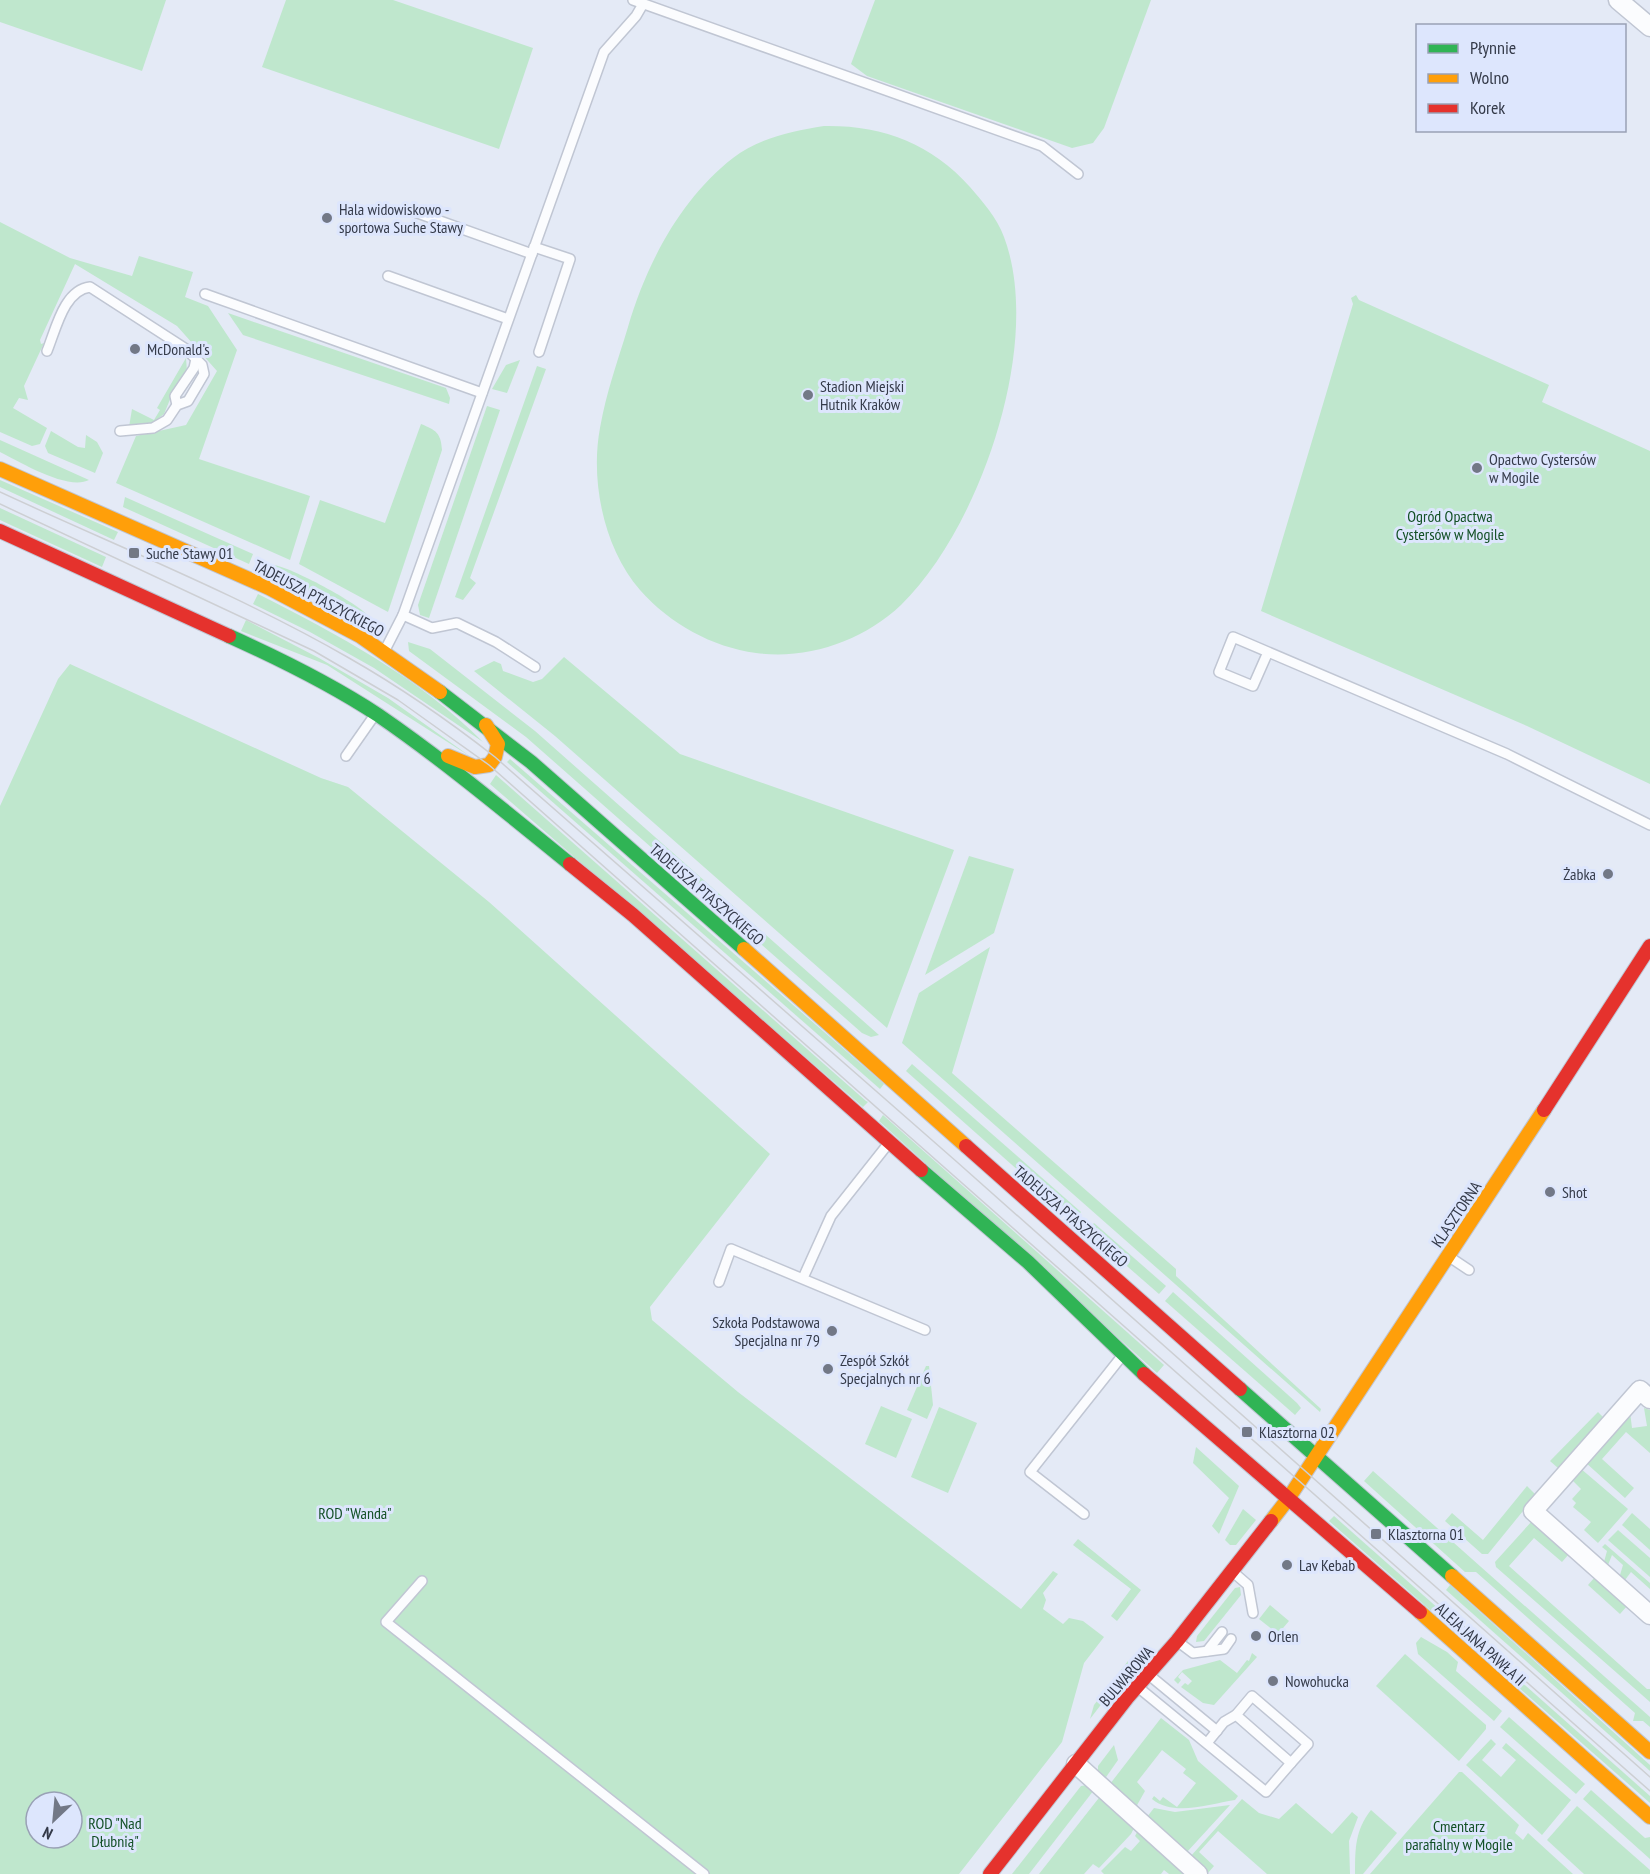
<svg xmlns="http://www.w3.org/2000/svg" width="1650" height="1874" font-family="'PT Sans Narrow',sans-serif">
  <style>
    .green { fill: #bfe7cd; fill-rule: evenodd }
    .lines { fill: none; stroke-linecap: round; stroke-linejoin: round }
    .lane-casing { stroke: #c0c6d3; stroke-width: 12 }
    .street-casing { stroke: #c0c6d3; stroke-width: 21 }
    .fast-casing { stroke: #c0c6d3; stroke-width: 16 }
    .slow-casing { stroke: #c0c6d3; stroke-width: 16 }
    .jam-casing { stroke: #c0c6d3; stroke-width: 16 }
    .lane { stroke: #fbfcfe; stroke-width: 9 }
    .street { stroke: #fbfcfe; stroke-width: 18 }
    .fast { stroke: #30b455; stroke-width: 14 }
    .slow { stroke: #ff9f0a; stroke-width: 14 }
    .jam { stroke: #e5322d; stroke-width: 14 }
    .tram { stroke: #cdcfd3; stroke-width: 1.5 }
    .poi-dot { fill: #727886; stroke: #dde6fd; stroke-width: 2 }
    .labels { text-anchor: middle; stroke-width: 6; stroke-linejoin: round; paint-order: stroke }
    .poi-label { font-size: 16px; fill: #343a49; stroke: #dde6fd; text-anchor: start }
    .park-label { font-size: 16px; fill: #125025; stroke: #dde6fd }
    .street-label { font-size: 16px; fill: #343a49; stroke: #dde6fd }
  </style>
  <rect width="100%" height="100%" fill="#e4eaf6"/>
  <g class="green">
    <path d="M 0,0 L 166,0 L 142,71 L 0,22 Z"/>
    <path d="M 286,0 L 393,0 L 533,48 L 499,149 L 262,67 Z"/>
    <path d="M 875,0 L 1151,0 L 1104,128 L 1093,143 L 1072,148 L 867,76 L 851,64 Z"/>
    <path d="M 824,126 C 882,125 931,143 970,187 C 983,202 997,218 1004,237 C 1044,343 980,528 901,605 C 863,641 808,660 756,653 C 712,647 670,624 640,590 C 604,549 590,481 600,428 C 606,393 618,360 628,327 C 646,265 680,199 733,158 C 759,138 792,131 824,126 Z"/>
    <path d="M 0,222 L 70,258 L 132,276 L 139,256 L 193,272 L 185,297 L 208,306 L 237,350 L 199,459 L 310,496 L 290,560 L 116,483 L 136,436 L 186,425 L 217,371 L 177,326 L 75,264 L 40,340 L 41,344 L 44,343 L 24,386 L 28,400 L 19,398 L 13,408 L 47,428 L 40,444 L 32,446 L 0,432 Z"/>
    <path d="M 1356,295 L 1359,300 L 1549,385 L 1542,402 L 1650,451 L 1650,784 L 1527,726 L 1261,611 L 1353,304 L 1351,298 Z"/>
    <path d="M 228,313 L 446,388 L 450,398 L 449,404 L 243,335 Z"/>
    <path d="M 186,358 L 187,372 L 171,397 L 164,414 L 151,424 L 129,427 L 132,409 L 154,420 L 160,410 L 157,408 Z"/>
    <path d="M 520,360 L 507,393 L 492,389 L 506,365 Z"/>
    <path d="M 537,366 L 546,369 L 470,578 L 476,583 L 463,600 L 455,597 Z"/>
    <path d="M 487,406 L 500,410 L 429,618 L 420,615 L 418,605 Z"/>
    <path d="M 421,424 C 436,430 441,433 442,450 L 388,612 L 299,564 L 320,500 L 385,523 Z"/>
    <path d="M 51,431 L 78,447 L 85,448 L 86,435 L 97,442 L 103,453 L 95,473 L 48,453 L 45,446 Z"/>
    <path d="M 0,440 L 89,480 C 68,491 20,462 0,452 Z"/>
    <path d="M 0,480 L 118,532 L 114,540 L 0,487 Z"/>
    <path d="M 125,497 L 253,554 L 249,564 L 123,507 Z"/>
    <path d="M 0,508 L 106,557 L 102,567 L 0,520 Z"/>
    <path d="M 273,565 C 289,566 360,604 369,617 L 362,620 L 268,572 Z"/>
    <path d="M 258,594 C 337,634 420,678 483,742 L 374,668 L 310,632 L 253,604 Z"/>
    <path d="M 246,620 L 319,658 L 388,698 L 471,757 L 327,665 L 241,631 Z"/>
    <path d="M 408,642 L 430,649 L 535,731 L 879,1035 L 871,1037 L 862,1033 L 526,737 L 409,651 Z"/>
    <path d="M 564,657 L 680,754 L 954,850 L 887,1028 L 555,736 L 474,671 L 494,661 L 501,664 L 503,671 L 533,682 L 542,679 Z"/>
    <path d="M 70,664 L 321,778 L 348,787 L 489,902 L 770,1154 L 650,1307 L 652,1320 L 738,1392 L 1021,1609 L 1053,1571 L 1058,1574 L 1043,1593 L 1046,1600 L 1043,1609 L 1063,1624 L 1069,1618 L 1083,1621 L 1104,1637 L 1084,1663 L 1062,1742 L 959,1874 L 0,1874 L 0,806 L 58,679 ZM 36,1802 L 72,1802 L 72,1838 L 36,1838 Z"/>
    <path d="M 510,759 L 884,1084 L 880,1089 L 507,762 Z"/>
    <path d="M 496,775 L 866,1101 L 868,1102 L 863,1107 L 490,784 Z"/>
    <path d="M 969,856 L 1014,869 L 994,933 L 925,975 Z"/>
    <path d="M 990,947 L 952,1073 L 1176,1269 L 1176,1276 L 1321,1409 L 1320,1412 L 902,1043 L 919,993 Z"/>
    <path d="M 912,1064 L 1081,1212 L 1074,1220 L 906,1071 Z"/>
    <path d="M 883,1115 L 1164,1365 L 1157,1373 L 879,1121 Z"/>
    <path d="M 1094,1223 L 1166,1286 L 1159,1294 L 1089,1233 L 1088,1229 Z"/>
    <path d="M 1173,1292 L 1297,1403 L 1301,1408 L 1295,1415 L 1165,1301 Z"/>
    <path d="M 926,1366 L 929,1366 L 933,1405 L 927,1419 L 907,1410 Z"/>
    <path d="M 881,1406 L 912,1419 L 896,1458 L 865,1444 Z"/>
    <path d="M 939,1407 L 977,1423 L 948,1493 L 911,1477 Z"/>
    <path d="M 1644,1408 L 1650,1410 L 1650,1453 L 1626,1432 L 1602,1459 L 1634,1488 L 1625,1498 L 1585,1462 L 1630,1412 L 1632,1428 L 1647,1426 Z"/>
    <path d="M 1598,1412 L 1604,1418 L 1558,1468 L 1550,1461 Z"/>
    <path d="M 1196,1447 L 1239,1486 L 1219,1534 L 1212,1526 L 1229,1498 L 1193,1463 Z"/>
    <path d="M 1580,1468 L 1628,1509 L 1598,1543 L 1584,1530 L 1591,1522 L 1573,1507 L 1576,1503 L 1572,1499 L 1581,1489 L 1573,1481 L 1572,1476 Z"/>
    <path d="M 1373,1471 L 1650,1717 L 1650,1727 L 1643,1721 L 1633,1721 L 1635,1713 L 1476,1572 L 1465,1572 L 1364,1481 Z"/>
    <path d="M 1527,1486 L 1536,1495 L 1488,1554 L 1482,1554 L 1445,1521 L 1452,1513 L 1483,1540 Z"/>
    <path d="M 1243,1509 L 1256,1520 L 1236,1545 L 1230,1545 L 1225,1540 Z"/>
    <path d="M 1632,1513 L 1650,1529 L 1650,1550 L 1622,1525 Z"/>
    <path d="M 1334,1516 L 1650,1796 L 1650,1803 L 1329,1521 Z"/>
    <path d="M 1532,1521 L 1569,1554 L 1562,1562 L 1534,1538 L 1509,1566 L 1647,1689 L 1650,1689 L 1650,1702 L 1496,1567 L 1495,1562 Z"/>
    <path d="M 1618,1530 L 1650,1558 L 1650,1577 L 1608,1540 Z"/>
    <path d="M 1078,1539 L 1141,1590 L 1117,1621 L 1111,1616 L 1131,1589 L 1073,1545 Z"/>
    <path d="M 1605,1544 L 1650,1583 L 1650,1589 L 1631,1572 L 1625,1580 L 1620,1575 L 1623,1565 L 1612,1555 L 1608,1565 L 1604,1562 L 1607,1551 L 1602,1547 Z"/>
    <path d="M 1595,1577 L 1627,1606 L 1620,1614 L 1588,1585 Z"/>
    <path d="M 1450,1585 L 1650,1765 L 1650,1771 L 1446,1590 Z"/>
    <path d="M 1240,1587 L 1241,1595 L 1204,1641 L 1196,1642 L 1197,1636 L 1235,1588 Z"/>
    <path d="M 1270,1605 L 1289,1621 L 1278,1634 L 1259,1619 Z"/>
    <path d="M 1421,1637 L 1447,1652 L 1458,1662 L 1456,1671 L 1502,1711 L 1494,1721 L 1418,1654 L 1416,1643 Z"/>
    <path d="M 1252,1653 L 1257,1657 L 1214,1705 L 1203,1703 L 1181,1687 L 1185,1683 L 1188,1685 L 1192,1681 L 1182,1672 L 1178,1677 L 1181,1680 L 1178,1684 L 1174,1680 L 1183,1670 L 1220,1660 L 1237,1673 L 1247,1660 L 1249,1661 Z"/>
    <path d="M 1405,1654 L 1486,1725 L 1486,1729 L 1459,1761 L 1376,1686 Z"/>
    <path d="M 1128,1661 L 1129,1668 L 1090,1719 L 1094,1705 Z"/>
    <path d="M 1509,1717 L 1585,1784 L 1576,1794 L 1500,1727 Z"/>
    <path d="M 1161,1718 L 1189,1740 L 1198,1761 L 1238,1796 L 1235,1800 C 1209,1804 1174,1817 1152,1799 L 1154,1796 L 1160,1801 L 1163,1797 L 1177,1807 L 1196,1783 L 1183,1773 L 1186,1769 L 1162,1750 L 1137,1782 L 1145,1791 L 1136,1807 L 1110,1784 Z"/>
    <path d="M 1491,1739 L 1496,1744 L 1482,1760 L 1501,1777 L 1516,1760 L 1502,1748 L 1506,1743 L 1571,1800 L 1542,1835 L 1466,1765 Z"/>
    <path d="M 1114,1745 L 1118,1760 L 1104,1780 L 1098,1774 L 1098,1766 Z"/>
    <path d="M 1459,1772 L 1462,1772 L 1519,1825 L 1515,1833 L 1523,1840 L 1528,1833 L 1573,1874 L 1370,1874 Z"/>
    <path d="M 1088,1785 L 1094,1790 L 1029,1874 L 1012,1874 L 1081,1786 Z"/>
    <path d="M 1591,1790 L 1645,1838 L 1650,1837 L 1650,1859 L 1583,1799 Z"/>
    <path d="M 1102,1794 L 1136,1824 L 1131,1834 L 1099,1868 L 1093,1864 L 1084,1874 L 1039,1874 Z"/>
    <path d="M 1242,1799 L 1259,1813 L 1279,1819 L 1296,1803 L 1332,1834 L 1352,1812 L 1358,1817 L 1349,1841 L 1350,1874 L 1267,1874 L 1218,1831 L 1199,1852 L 1214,1866 L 1208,1873 L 1190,1857 Z"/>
    <path d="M 1230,1805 L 1187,1852 L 1147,1817 L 1154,1808 L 1175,1812 Z"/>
    <path d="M 1577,1806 L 1650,1870 L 1650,1874 L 1584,1874 L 1547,1840 Z"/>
    <path d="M 1371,1810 L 1397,1833 L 1363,1874 L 1355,1874 C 1355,1849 1355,1830 1371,1810 Z"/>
    <path d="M 1140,1827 L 1193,1874 L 1169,1874 L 1164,1870 L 1161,1874 L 1104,1874 L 1101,1871 L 1125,1847 L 1131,1851 L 1140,1841 L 1135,1836 Z"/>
  </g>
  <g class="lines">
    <defs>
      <g id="lane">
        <path d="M 633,0 L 1042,146 L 1078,174"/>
        <path d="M 412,211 L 532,254"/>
        <path d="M 534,247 L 570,259 L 539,352"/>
        <path d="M 388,276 L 508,319"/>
        <path d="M 205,294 L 482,393"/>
        <path d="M 47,351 C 56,329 64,290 90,287 L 186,349 L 202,365 L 204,374 L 188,401 L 177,405 L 167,420 L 153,428 L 120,431"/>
        <path d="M 177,405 L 175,396 L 194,368 L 196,359"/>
        <path d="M 403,615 L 432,628 L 457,623 L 496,642 L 535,667"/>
        <path d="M 385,650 L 403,615 L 604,52 L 636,16 L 643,4"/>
        <path d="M 1268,652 L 1253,686 L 1219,672 L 1233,637 L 1507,754 L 1650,825"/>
        <path d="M 346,756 L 374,716"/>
        <path d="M 1448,1256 L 1469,1270"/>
        <path d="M 803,1278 L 831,1216 L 888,1144"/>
        <path d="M 719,1282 L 731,1249 L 925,1330"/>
        <path d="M 1084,1514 L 1030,1472 L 1122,1356"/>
        <path d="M 1233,1572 L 1248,1585 L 1253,1613"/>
        <path d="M 422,1581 L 386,1622 L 704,1874"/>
        <path d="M 1177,1641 L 1193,1653 L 1224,1649 L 1231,1639"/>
        <path d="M 1207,1651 L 1222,1632"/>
        <path d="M 1149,1675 L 1217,1731"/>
        <path d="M 1139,1688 L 1266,1792 L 1291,1763 L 1236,1715 L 1224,1722 L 1207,1743"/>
        <path d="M 1236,1715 L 1252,1696 L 1308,1744 L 1291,1763"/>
      </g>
      <g id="street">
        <path d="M 1618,0 L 1650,27"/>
        <path d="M 1650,1399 L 1640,1390 L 1533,1511 L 1650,1615"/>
        <path d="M 1076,1764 L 1198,1874"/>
      </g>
      <g id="fast">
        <path d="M 229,636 C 280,659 331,684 378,715 C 445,761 507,813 570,864"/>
        <path d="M 440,692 L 531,762 L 744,949"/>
        <path d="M 921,1170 L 1028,1262 L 1144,1374"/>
        <path d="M 1240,1389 L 1452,1576"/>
      </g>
      <g id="slow">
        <path d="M 0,469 L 269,588 L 360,636 L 440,692"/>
        <path d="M 448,756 L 475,767 L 489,765 L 495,757 L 498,744 L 486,725"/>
        <path d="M 744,949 L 966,1146"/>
        <path d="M 1271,1521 L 1288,1499 L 1544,1110"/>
        <path d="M 1452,1576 L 1650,1752"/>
        <path d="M 1420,1612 L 1650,1817"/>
      </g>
      <g id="jam">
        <path d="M 0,531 L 229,636"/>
        <path d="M 570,864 L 633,915 L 921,1170"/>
        <path d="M 1544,1110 L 1650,946"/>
        <path d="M 966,1146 L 1240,1389"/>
        <path d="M 1144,1374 L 1420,1612"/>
        <path d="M 990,1874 L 1127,1698 L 1177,1641 L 1271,1521"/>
      </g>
    </defs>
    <use href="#lane" class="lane-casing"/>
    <use href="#street" class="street-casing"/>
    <use href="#fast" class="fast-casing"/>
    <use href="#slow" class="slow-casing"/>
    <use href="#jam" class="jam-casing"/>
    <use href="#lane" class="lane"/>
    <use href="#street" class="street"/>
    <use href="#fast" class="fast"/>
    <use href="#slow" class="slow"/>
    <use href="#jam" class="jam"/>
    <g class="tram">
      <path d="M 0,492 C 116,546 238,594 349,658 C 400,687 449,721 495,757 L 957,1162 L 1650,1777"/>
      <path d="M 0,504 L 314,651 L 398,700 L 489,765 L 1650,1791"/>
    </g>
  </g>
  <g class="poi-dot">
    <circle cx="327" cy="218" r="6"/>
    <circle cx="135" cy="349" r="6"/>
    <circle cx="808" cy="395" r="6"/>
    <circle cx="1477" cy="468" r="6"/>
    <rect x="128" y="547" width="12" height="12" rx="3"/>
    <circle cx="1608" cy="874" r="6"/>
    <circle cx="1550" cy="1192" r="6"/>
    <circle cx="832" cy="1331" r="6"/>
    <circle cx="828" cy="1369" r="6"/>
    <rect x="1241" y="1426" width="12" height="12" rx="3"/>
    <rect x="1370" y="1528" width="12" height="12" rx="3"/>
    <circle cx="1287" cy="1565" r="6"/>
    <circle cx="1256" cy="1636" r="6"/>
    <circle cx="1273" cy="1681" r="6"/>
  </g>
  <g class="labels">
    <g class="poi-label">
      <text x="339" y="215">Hala widowiskowo -<tspan x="339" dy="18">sportowa Suche Stawy</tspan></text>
      <text x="147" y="355">McDonald's</text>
      <text x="820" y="392">Stadion Miejski<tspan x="820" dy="18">Hutnik Kraków</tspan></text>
      <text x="1489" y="465">Opactwo Cystersów<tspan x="1489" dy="18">w Mogile</tspan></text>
      <text x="146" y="559">Suche Stawy 01</text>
      <text x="1596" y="880" text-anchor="end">Żabka</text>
      <text x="1562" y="1198">Shot</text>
      <text x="820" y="1328" text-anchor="end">Szkoła Podstawowa<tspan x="820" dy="18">Specjalna nr 79</tspan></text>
      <text x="840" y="1366">Zespół Szkół<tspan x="840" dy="18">Specjalnych nr 6</tspan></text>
      <text x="1259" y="1438">Klasztorna 02</text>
      <text x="1388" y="1540">Klasztorna 01</text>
      <text x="1299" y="1571">Lav Kebab</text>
      <text x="1268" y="1642">Orlen</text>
      <text x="1285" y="1687">Nowohucka</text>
    </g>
    <g class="park-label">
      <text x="1450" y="522">Ogród Opactwa<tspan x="1450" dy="18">Cystersów w Mogile</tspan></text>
      <text x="355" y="1519">ROD "Wanda"</text>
      <text x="115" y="1829">ROD "Nad<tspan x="115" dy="18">Dłubnią"</tspan></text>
      <text x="1459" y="1832">Cmentarz<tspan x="1459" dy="18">parafialny w Mogile</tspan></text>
    </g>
    <g class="street-label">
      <text transform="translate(319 598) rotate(28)" y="6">TADEUSZA PTASZYCKIEGO</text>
      <text transform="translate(707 894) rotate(41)" y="6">TADEUSZA PTASZYCKIEGO</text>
      <text transform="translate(1456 1214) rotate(-56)" y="6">KLASZTORNA</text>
      <text transform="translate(1071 1216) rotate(41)" y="6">TADEUSZA PTASZYCKIEGO</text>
      <text transform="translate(1481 1644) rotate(42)" y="6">ALEJA JANA PAWŁA II</text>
      <text transform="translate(1126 1676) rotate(-49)" y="6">BULWAROWA</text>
    </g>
  </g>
  <rect x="1416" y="24" width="210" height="108" fill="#dde6fd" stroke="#99a1b5" stroke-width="1.5"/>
  <rect x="1428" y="44" width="30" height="9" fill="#30b455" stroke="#99a1b5" stroke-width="1.5"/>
  <text x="1470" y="54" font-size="18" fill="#343a49">Płynnie</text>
  <rect x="1428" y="74" width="30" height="9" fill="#ff9f0a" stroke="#99a1b5" stroke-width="1.5"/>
  <text x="1470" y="84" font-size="18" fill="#343a49">Wolno</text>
  <rect x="1428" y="104" width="30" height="9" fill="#e5322d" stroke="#99a1b5" stroke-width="1.5"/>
  <text x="1470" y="114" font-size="18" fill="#343a49">Korek</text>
  <g transform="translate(54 1820) rotate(206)"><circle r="28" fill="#dde6fd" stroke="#99a1b5" stroke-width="1.5"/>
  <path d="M0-4.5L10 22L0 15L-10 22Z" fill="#727886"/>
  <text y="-9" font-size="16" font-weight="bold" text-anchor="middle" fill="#343a49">N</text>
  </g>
</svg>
